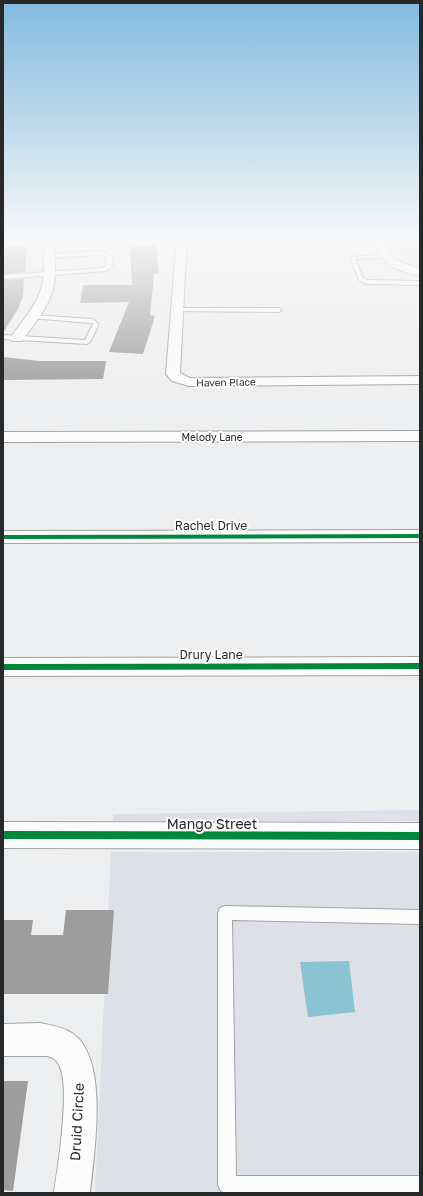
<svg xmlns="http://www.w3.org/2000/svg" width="423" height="1196" font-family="'Golos Text',sans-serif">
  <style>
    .built { fill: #dde0e6 }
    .water { fill: #8ac3d2 }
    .building { fill: #9d9d9e }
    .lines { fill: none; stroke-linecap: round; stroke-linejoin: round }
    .lane-casing { stroke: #a1a2a3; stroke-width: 2 }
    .street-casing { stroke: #a1a2a3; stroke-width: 2 }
    .lane { fill: #fcfcfd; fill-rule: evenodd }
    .street { fill: #fcfcfd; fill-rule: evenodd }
    .cycleway-casing { stroke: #fff; stroke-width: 2 }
    .cycleway { fill: #00873e; fill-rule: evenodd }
    .labels { text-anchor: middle; stroke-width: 4; stroke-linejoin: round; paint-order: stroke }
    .far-street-label { font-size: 10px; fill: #272829; stroke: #fff }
    .street-label { font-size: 12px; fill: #272829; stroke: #fff }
    .near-street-label { font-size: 14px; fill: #272829; stroke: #fff }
  </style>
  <rect width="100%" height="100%" fill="#edeeef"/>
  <g class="built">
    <path d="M 388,236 L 420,236 L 420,270 L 407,267 Z"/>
    <path d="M 420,810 L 420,821 L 113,821 L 113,814 Z"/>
    <path d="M 111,852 L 420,852 L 420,1193 L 95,1193 Z"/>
  </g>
  <path class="water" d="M 349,961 L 355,1012 L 308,1017 L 300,962 Z"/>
  <g class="building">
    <path d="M 27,245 L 25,272 L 3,274 L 5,247 Z"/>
    <path d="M 156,245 L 159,274 L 154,274 L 150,315 L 155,316 L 143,354 L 109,352 L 129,302 L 80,303 L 83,285 L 132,285 L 130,246 Z"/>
    <path d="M 24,279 L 23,296 L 18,309 L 3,333 L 3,280 Z"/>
    <path d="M 3,357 L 39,361 L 106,361 L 103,379 L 3,380 Z"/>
    <path d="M 66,910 L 114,910 L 108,994 L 3,994 L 3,920 L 33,920 L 31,935 L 63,935 Z"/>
    <path d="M 3,1081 L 28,1081 L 13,1191 L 3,1190 Z"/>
  </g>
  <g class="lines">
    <defs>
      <g id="lane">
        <path d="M 101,251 L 112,256 L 113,266 L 106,271 L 3,279 L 3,275 L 103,268 L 107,265 L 106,257 L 100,255 L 48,258 L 45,256 L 48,254 Z"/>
        <path d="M 386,254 L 388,255 L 388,257 L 355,259 L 363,278 L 367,280 L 420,281 L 420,285 L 366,284 L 359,280 L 350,257 Z"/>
        <path d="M 176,308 L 279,308 L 282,310 L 279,312 L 174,311 L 174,309 Z"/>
        <path d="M 32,315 L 93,319 L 99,324 L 90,342 L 87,344 L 3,339 L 3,335 L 85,340 L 93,324 L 91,323 L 30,318 L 30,316 Z"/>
        <path d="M 225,906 L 420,910 L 420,924 L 232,920 L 236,1176 L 420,1176 L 420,1193 L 225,1193 L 221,1191 L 218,1185 L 218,913 L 220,908 Z"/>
      </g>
      <g id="street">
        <path d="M 46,236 L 56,236 C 53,252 57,269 54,285 C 50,306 34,324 22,341 L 12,341 L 10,338 C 22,321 37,306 42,285 C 46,269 42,252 46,236 Z"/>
        <path d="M 177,236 L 187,236 L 180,373 L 190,378 L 420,376 L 420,384 L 189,386 L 172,381 L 166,374 Z"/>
        <path d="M 371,236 L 381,236 L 395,260 L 420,269 L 420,276 C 387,268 386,266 371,236 Z"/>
        <path d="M 420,431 L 420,441 L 3,442 L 3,432 Z"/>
        <path d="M 420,530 L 420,542 L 3,543 L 3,531 Z"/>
        <path d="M 420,657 L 420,675 L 3,676 L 3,658 Z"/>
        <path d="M 3,822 L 420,823 L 420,849 L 3,848 Z"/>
        <path d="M 40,1023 C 50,1025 63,1027 72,1033 C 110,1058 94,1154 90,1193 L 54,1193 C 58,1167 71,1086 59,1065 C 57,1060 52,1057 47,1056 L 3,1056 L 3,1024 Z"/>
      </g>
    </defs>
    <use href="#lane" class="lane-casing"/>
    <use href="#street" class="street-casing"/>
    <use href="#lane" class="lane"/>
    <use href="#street" class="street"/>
    <defs>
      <g id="cycleway">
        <path d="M 420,534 L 420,538 L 3,539 L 3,535 Z"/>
        <path d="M 420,663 L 420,669 L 3,670 L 3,664 Z"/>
        <path d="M 3,831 L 420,832 L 420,840 L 3,839 Z"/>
      </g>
    </defs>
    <use href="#cycleway" class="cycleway-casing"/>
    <use href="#cycleway" class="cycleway"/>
  </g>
  <linearGradient id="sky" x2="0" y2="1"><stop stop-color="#82badf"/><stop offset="0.59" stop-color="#f7f7f8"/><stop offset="1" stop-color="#f7f7f8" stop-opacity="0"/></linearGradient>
  <rect width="423" height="403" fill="url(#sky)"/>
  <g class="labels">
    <g class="far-street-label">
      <text transform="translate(226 382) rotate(-1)" y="4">Haven Place</text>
      <text x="212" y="441">Melody Lane</text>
    </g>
    <g class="street-label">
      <text x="211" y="530">Rachel Drive</text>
      <text x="211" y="659">Drury Lane</text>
    </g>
    <g class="near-street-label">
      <text x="212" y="829">Mango Street</text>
      <text transform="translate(77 1122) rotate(-87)" y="5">Druid Circle</text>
    </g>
  </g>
  <rect width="423" height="1196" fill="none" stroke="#272829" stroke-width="8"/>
</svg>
